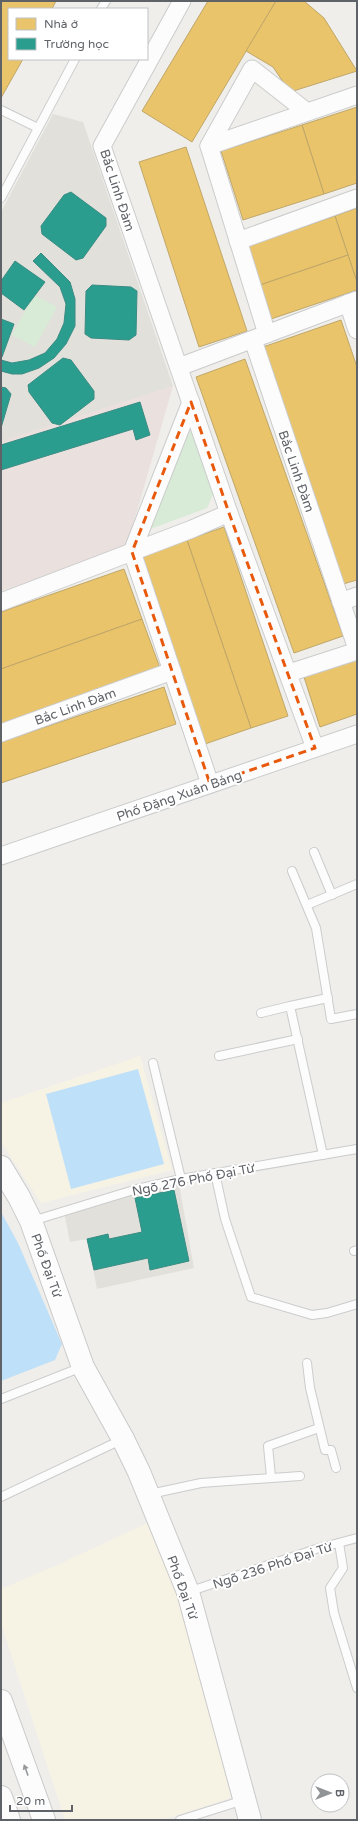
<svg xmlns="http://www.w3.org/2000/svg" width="358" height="1821" font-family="'Varela Round',sans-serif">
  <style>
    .commercial { fill: #f7f3e4 }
    .education { fill: #e2e0da }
    .medical { fill: #eae0de }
    .green { fill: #d8ebd6 }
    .water { fill: #bfe0f9 }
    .homes { fill: #e9c46a; stroke: #c0a769 }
    .schools { fill: #2a9d8f; stroke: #3a8c83 }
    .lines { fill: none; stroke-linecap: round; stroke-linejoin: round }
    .lane-casing { stroke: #cbcccc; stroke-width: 10 }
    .street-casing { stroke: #cbcccc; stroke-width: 19 }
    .secondary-casing { stroke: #cacacb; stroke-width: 24 }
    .lane { stroke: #fdfcfc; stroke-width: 8 }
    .street { stroke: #fdfcfc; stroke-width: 17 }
    .secondary { stroke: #fdfcfc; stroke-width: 22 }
    .oneway { fill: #96999c }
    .marked { fill: none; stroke: #e8590c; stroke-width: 3; stroke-dasharray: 8 5; stroke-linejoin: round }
    .labels { text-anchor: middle; stroke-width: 4; stroke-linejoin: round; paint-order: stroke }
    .street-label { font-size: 13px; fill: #5f6368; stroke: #fff }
  </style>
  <rect width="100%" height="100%" fill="#efeeea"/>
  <g class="commercial">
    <path d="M 140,1056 L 172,1170 L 41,1203 L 1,1142 L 1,1103 Z"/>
    <path d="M 150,1522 L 182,1602 L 231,1798 L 162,1820 L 65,1820 L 1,1623 L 1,1589 L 55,1566 Z"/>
  </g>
  <g class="education">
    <path d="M 53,114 L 83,122 L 173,386 L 60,426 L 1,443 L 1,212 Z"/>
    <path d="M 179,1184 L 194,1268 L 97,1289 L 87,1239 L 70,1242 L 63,1207 Z"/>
  </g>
  <path class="medical" d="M 173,386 L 126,549 L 1,591 L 1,441 Z"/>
  <g class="green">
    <path d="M 34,295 L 57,307 L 35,347 L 12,335 Z"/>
    <path d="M 191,428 L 215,490 L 207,508 L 145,531 Z"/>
  </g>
  <g class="water">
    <path d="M 138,1069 L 164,1164 L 71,1189 L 46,1094 Z"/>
    <path d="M 1,1212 L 18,1243 L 62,1344 L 55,1360 L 1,1381 Z"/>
  </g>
  <g class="homes">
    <path d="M 1,1 L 56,1 L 52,9 L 9,9 L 9,59 L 23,59 L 1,98 Z"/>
    <path d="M 208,1 L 276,1 L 192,142 L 142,111 Z"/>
    <path d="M 276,1 L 304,1 L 324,18 L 357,71 L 290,92 L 273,67 L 246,51 Z"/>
    <path d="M 357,107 L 357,183 L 324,194 L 302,125 Z"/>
    <path d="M 302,125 L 324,194 L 243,220 L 221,151 Z"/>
    <path d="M 186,147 L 247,331 L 199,347 L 139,162 Z"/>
    <path d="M 357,208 L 357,282 L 335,216 Z"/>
    <path d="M 335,216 L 348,255 L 260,285 L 247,246 Z"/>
    <path d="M 348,255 L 357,282 L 357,290 L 271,319 L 260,285 Z"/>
    <path d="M 341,320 L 357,367 L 357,580 L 343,584 L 263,347 Z"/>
    <path d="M 245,359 L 343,636 L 294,653 L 196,377 Z"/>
    <path d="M 224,527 L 288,716 L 251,728 L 187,540 Z"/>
    <path d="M 187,540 L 251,728 L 205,744 L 141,556 Z"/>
    <path d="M 124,569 L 142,619 L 1,669 L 1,612 Z"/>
    <path d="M 142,619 L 160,668 L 1,724 L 1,669 Z"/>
    <path d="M 357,658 L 357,714 L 320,727 L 304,677 Z"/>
    <path d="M 164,687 L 176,724 L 1,783 L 1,742 Z"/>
  </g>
  <g class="schools">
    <path d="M 71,192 L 106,218 L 106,226 L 83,258 L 76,260 L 42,234 L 41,226 L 64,195 Z"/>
    <path d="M 41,253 L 70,282 L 75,299 L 75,326 L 66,344 L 54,358 L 39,368 L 22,374 L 12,374 L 1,371 L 1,360 L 12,363 L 29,360 L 45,353 L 57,339 L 64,323 L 66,304 L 60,287 L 33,261 Z"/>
    <path d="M 15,261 L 45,282 L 24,310 L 1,293 L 1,281 Z"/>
    <path d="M 92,285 L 131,287 L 137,291 L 136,335 L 129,340 L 91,338 L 85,334 L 86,291 Z"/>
    <path d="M 1,319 L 14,324 L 2,357 L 1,356 Z"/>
    <path d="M 63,358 L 71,360 L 94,391 L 94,399 L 60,425 L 52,423 L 29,392 L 28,385 Z"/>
    <path d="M 1,387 L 6,388 L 11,394 L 1,428 Z"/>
    <path d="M 140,402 L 150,435 L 136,440 L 133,429 L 1,470 L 1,445 Z"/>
    <path d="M 174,1190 L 189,1261 L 150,1270 L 148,1258 L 94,1270 L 87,1239 L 108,1234 L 109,1239 L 142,1232 L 135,1198 Z"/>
  </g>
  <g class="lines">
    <defs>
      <g id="lane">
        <path d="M 101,9 L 106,1"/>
        <path d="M 1,110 L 38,128"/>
        <path d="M 1,198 L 75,59"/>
        <path d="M 314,852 L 332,895"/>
        <path d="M 292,871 L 316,928 L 331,1019 L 357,1014"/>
        <path d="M 307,905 L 357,884"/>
        <path d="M 261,1013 L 290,1006"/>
        <path d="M 219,1056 L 298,1039"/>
        <path d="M 153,1063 L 181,1179"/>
        <path d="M 323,1155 L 290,1006 L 328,998"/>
        <path d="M 215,1173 L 225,1219 L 251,1297 L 312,1315 L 327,1313 L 357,1304"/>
        <path d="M 32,1221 L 137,1189 L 181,1179 L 357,1149"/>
        <path d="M 354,1251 L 357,1250"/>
        <path d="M 307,1363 L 310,1388 L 325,1450 L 331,1450 L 336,1468"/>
        <path d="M 1,1399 L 82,1367"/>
        <path d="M 271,1477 L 268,1446 L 319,1428"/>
        <path d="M 150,1494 L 201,1483 L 300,1476"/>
        <path d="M 1,1497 L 121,1440"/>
        <path d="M 339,1543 L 343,1568 L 330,1588 L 334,1613 L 357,1688"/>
        <path d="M 188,1592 L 316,1549 L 357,1538"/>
        <path d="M 180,1820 L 244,1800"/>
      </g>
      <g id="street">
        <path d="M 182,1 L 102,146 L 229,513 L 315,748"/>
        <path d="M 209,146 L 357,95"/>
        <path d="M 238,241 L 357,198"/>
        <path d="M 348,303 L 357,330"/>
        <path d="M 267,334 L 209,146 L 252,69 L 307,112"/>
        <path d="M 253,340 L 357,649"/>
        <path d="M 179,367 L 357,300"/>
        <path d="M 191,402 L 132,552 L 210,784"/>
        <path d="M 1,602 L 192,529 L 229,513"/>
        <path d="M 341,602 L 357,596"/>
        <path d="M 289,673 L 357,651"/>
        <path d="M 1,733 L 172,671"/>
        <path d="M 1,856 L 357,734"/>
      </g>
      <g id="secondary">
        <path d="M 1,1167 L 19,1197 L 31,1221 L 83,1367 L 123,1439 L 139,1472 L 188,1592 L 250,1820"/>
        <path d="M 1,1701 L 44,1820"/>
        <path d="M 1,1797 L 9,1820"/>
      </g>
    </defs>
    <use href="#lane" class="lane-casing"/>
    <use href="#street" class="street-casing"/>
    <use href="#secondary" class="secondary-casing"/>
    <use href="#lane" class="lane"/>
    <use href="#street" class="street"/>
    <use href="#secondary" class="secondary"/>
  </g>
  <defs><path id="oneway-solid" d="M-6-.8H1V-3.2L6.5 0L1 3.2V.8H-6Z"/></defs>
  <use class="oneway" href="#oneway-solid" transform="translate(26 1770) rotate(-110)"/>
  <path class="marked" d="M 191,402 L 229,513 L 315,748 L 210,784 L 132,552 Z"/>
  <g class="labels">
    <g class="street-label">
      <text transform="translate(118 190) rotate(72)" y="5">Bắc Linh Đàm</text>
      <text transform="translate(297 471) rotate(71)" y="5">Bắc Linh Đàm</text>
      <text transform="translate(75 706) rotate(-20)" y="5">Bắc Linh Đàm</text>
      <text transform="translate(179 795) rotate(-19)" y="5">Phố Đặng Xuân Bảng</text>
      <text transform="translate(193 1179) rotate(-11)" y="5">Ngõ 276 Phố Đại Từ</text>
      <text transform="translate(47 1265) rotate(70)" y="5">Phố Đại Từ</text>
      <text transform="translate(272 1565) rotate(-18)" y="5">Ngõ 236 Phố Đại Từ</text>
      <text transform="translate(183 1587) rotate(70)" y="5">Phố Đại Từ</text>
    </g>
  </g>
  <rect width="358" height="1821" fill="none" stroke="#5f6368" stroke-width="4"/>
  <rect x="8" y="8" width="140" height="52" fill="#ffffff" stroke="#bfc1c3"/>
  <rect x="16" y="18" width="20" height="12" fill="#e9c46a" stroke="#bfc1c3"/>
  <text x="44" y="28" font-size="12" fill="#5f6368">Nhà ở</text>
  <rect x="16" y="38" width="20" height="12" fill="#2a9d8f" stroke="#bfc1c3"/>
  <text x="44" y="48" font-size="12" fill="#5f6368">Trường học</text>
  <g transform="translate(330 1793) rotate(90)"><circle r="19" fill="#ffffff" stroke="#bfc1c3"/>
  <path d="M0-3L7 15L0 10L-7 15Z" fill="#919496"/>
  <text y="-6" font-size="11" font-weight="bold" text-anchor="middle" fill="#5f6368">B</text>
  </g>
  <path d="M10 1805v6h62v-6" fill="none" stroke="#5f6368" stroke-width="2"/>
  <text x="16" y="1805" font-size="12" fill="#5f6368" stroke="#ffffff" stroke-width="3" paint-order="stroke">20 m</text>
</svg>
